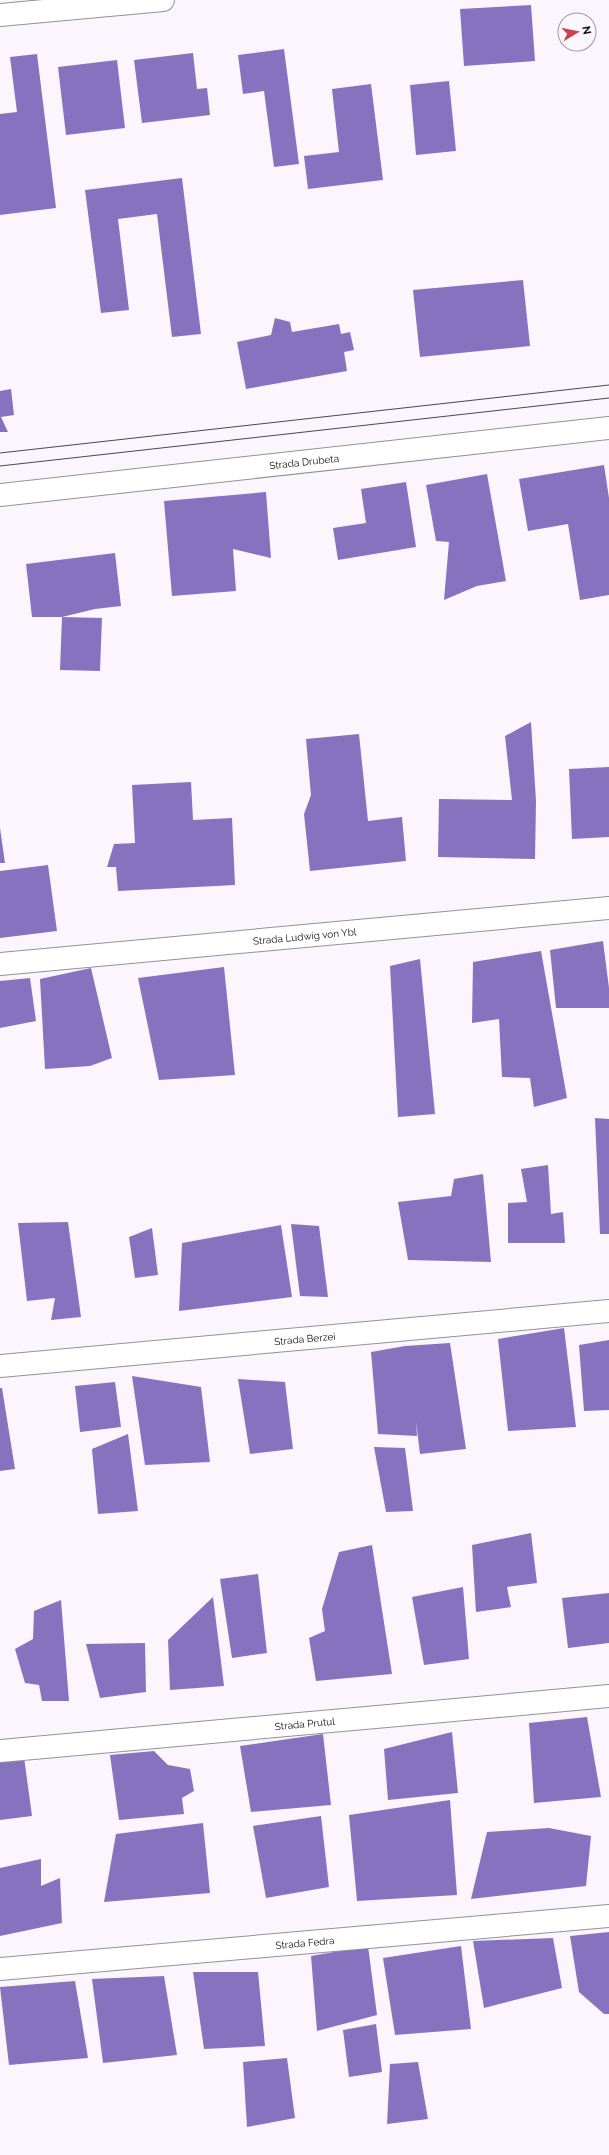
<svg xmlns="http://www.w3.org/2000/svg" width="609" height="2155" font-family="Raleway,sans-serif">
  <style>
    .building { fill: #8673c0 }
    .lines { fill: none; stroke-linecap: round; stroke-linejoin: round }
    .street-casing { stroke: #959096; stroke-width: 24 }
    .secondary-casing { stroke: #959096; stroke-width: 24 }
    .street { stroke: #fff; stroke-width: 22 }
    .secondary { stroke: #fff; stroke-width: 22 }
    .tram { stroke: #4a474a; stroke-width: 1 }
    .labels { text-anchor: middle; stroke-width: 3.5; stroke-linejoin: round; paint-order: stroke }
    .street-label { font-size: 10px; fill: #110f11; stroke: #fbf6fd }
  </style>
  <rect width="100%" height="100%" fill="#fbf6fd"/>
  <g class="building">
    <path d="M 531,5 L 535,61 L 464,66 L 460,9 Z"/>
    <path d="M 284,49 L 299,164 L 274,167 L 264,91 L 243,94 L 238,55 Z"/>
    <path d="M 193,53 L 197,89 L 207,88 L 210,115 L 142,123 L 134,60 Z"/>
    <path d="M 37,54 L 56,208 L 0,215 L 0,114 L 17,112 L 10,57 Z"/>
    <path d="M 117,60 L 125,128 L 66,135 L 58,67 Z"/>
    <path d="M 449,81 L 456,151 L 416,155 L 410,85 Z"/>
    <path d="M 371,84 L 383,180 L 308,189 L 304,156 L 339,152 L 332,89 Z"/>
    <path d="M 182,178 L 201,334 L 172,337 L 157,214 L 118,219 L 129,310 L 101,313 L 85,190 Z"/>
    <path d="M 523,280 L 530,346 L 420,357 L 413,290 Z"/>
    <path d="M 275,318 L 290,322 L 292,332 L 339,324 L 341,334 L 350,332 L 354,350 L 344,352 L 347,371 L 246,389 L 237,342 L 271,335 Z"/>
    <path d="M 11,389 L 14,415 L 1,417 L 8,432 L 0,432 L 0,391 Z"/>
    <path d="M 604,465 L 609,498 L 609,595 L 580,600 L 568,524 L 528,531 L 519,479 Z"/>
    <path d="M 487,474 L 506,581 L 477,586 L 444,600 L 449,542 L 436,541 L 426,485 Z"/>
    <path d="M 406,482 L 416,547 L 338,560 L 333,528 L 366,523 L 361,489 Z"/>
    <path d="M 266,492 L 271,558 L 233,549 L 236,591 L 172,596 L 164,501 Z"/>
    <path d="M 115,553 L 121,606 L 95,609 L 62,617 L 32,617 L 26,564 Z"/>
    <path d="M 62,617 L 102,618 L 100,671 L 60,670 Z"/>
    <path d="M 531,722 L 536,801 L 535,859 L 438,857 L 439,799 L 512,800 L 505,736 Z"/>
    <path d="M 359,734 L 368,821 L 402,817 L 406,861 L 310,871 L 304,814 L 311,795 L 306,739 Z"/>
    <path d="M 609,767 L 609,837 L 572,839 L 569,769 Z"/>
    <path d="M 191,782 L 193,820 L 232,818 L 235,885 L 118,891 L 116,867 L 107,867 L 114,844 L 135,843 L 132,785 Z"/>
    <path d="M 0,828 L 5,863 L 0,863 Z"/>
    <path d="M 48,865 L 57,931 L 0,938 L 0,871 Z"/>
    <path d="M 603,941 L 609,988 L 609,1008 L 556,1008 L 550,950 Z"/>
    <path d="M 541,951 L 567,1098 L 534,1107 L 530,1078 L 502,1077 L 499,1019 L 472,1023 L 473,962 Z"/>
    <path d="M 420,959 L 435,1114 L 398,1117 L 390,966 Z"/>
    <path d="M 224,967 L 235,1075 L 159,1080 L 138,978 Z"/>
    <path d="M 91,968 L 112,1058 L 90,1066 L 45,1069 L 40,979 Z"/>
    <path d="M 30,978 L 36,1021 L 0,1028 L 0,981 Z"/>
    <path d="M 595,1118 L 609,1119 L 609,1234 L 600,1234 Z"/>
    <path d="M 548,1165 L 551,1214 L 563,1212 L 565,1243 L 508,1243 L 508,1203 L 527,1202 L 521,1169 Z"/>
    <path d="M 483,1174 L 491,1262 L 408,1260 L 398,1202 L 451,1196 L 454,1179 Z"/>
    <path d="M 68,1222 L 81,1317 L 51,1320 L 55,1298 L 27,1301 L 18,1223 Z"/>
    <path d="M 291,1224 L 319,1226 L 328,1297 L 300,1296 Z"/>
    <path d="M 281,1225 L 292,1297 L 179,1311 L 182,1243 Z"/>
    <path d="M 152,1228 L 158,1275 L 135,1278 L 129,1237 Z"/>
    <path d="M 564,1328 L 576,1427 L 508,1431 L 498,1339 Z"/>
    <path d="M 609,1340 L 609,1410 L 584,1411 L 579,1345 Z"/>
    <path d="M 450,1343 L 466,1449 L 420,1454 L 416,1422 L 417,1436 L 378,1434 L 371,1352 L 405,1346 Z"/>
    <path d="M 132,1376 L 201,1387 L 210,1462 L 145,1465 Z"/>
    <path d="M 238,1379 L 285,1382 L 293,1449 L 250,1454 Z"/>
    <path d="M 115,1382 L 121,1427 L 80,1432 L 75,1386 Z"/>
    <path d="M 0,1388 L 2,1388 L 15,1469 L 0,1471 Z"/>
    <path d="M 128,1434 L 138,1511 L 98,1514 L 92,1449 Z"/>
    <path d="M 374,1447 L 405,1448 L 413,1511 L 386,1512 Z"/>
    <path d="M 531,1533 L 537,1583 L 507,1587 L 511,1607 L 476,1612 L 472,1545 Z"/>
    <path d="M 372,1545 L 392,1674 L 316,1681 L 309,1638 L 325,1631 L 322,1609 L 339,1552 Z"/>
    <path d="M 258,1574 L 267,1653 L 232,1658 L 220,1579 Z"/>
    <path d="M 463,1587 L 469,1659 L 424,1665 L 412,1597 Z"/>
    <path d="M 609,1593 L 609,1643 L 568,1648 L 562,1598 Z"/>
    <path d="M 213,1597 L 224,1686 L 170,1690 L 168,1640 Z"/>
    <path d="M 61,1600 L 69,1701 L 42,1701 L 39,1685 L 25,1683 L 15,1649 L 33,1639 L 34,1611 Z"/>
    <path d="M 145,1643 L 146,1692 L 100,1698 L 86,1644 Z"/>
    <path d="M 587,1717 L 601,1797 L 534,1803 L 529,1723 Z"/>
    <path d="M 452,1732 L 458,1793 L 388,1800 L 384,1749 Z"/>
    <path d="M 323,1734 L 331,1805 L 251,1812 L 240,1746 Z"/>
    <path d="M 154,1751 L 168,1765 L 190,1769 L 194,1791 L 182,1798 L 184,1814 L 119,1820 L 110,1755 Z"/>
    <path d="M 24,1757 L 32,1816 L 0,1820 L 0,1760 Z"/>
    <path d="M 450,1800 L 457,1895 L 357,1901 L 349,1815 Z"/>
    <path d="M 321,1816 L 329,1887 L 266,1898 L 253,1826 Z"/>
    <path d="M 203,1823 L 210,1893 L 104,1902 L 116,1834 Z"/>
    <path d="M 549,1828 L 591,1836 L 586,1886 L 471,1899 L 487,1832 Z"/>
    <path d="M 41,1859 L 41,1886 L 60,1878 L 62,1923 L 0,1936 L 0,1868 Z"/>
    <path d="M 609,1932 L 609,2014 L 604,2014 L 579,1992 L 570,1936 Z"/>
    <path d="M 553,1938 L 562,1988 L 484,2008 L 473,1941 Z"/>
    <path d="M 368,1946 L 377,2015 L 317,2031 L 311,1956 Z"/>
    <path d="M 461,1946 L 471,2029 L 395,2035 L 383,1958 Z"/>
    <path d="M 193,1972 L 258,1972 L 265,2046 L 204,2049 Z"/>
    <path d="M 164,1976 L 177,2055 L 103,2063 L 92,1979 Z"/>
    <path d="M 75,1981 L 88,2058 L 9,2065 L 0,1987 Z"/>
    <path d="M 376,2024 L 382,2072 L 349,2077 L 343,2030 Z"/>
    <path d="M 287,2058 L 295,2118 L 247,2127 L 243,2062 Z"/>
    <path d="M 418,2062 L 428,2119 L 387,2124 L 390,2064 Z"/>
  </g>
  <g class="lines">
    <defs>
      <g id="street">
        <path d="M 0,15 L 163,0"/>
        <path id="s1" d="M 0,964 L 609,908"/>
        <path id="s2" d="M 0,1366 L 609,1311"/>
        <path id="s3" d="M 0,1751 L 609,1696"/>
        <path id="s4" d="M 0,1969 L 609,1916"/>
      </g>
      <g id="secondary">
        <path id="s5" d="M 0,495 L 609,428"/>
      </g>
    </defs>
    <use href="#street" class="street-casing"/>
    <use href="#secondary" class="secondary-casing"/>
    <use href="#street" class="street"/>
    <use href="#secondary" class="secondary"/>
    <g class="tram">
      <path d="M 0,453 L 609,385"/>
      <path d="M 0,466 L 609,398"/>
    </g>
  </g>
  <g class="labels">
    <g class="street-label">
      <text dy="4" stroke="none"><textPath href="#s5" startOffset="306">Strada Drubeta</textPath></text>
      <text dy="4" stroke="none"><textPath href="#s1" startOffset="306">Strada Ludwig von Ybl</textPath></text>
      <text dy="4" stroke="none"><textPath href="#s2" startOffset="306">Strada Berzei</textPath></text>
      <text dy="4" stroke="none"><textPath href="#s3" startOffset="306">Strada Prutul</textPath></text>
      <text dy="4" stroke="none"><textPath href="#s4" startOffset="306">Strada Fedra</textPath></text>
    </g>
  </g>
  <g transform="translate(577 32) rotate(80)"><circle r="19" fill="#fbf6fd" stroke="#9d9a9f"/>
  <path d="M0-3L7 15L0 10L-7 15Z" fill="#cf3f4e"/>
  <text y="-6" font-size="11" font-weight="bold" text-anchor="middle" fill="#110f11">N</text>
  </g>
</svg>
